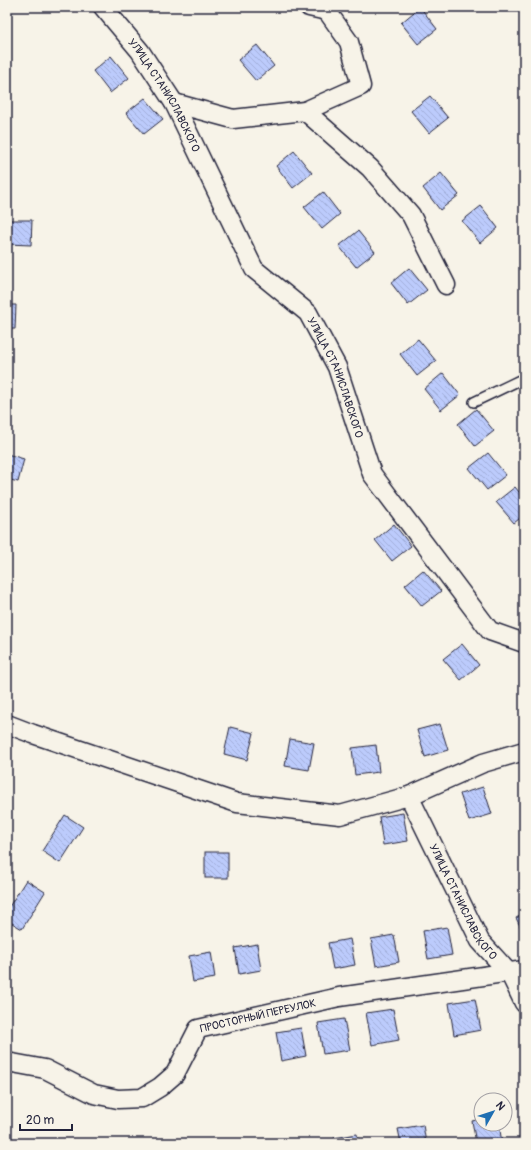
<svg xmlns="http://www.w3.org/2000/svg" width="531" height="1150" font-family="Pangolin,sans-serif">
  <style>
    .building { fill: url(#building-back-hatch); stroke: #22223b }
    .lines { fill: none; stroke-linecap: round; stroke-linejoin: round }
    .lane-casing { stroke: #22223b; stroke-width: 12 }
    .street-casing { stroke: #22223b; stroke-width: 21 }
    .lane { stroke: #f7f3e8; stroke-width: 9 }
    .street { stroke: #f7f3e8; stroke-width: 18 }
    .labels { text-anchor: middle; stroke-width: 3; stroke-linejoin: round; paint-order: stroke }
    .street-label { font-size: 11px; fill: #22223b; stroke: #f7f3e8 }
  </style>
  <defs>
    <pattern id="building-back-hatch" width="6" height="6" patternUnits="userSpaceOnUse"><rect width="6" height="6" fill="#bccbfc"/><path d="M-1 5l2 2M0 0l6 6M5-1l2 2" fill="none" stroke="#a1aed9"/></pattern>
  </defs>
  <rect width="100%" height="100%" fill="#f7f3e8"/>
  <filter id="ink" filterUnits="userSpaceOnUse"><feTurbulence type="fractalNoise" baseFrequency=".025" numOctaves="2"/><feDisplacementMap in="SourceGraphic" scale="8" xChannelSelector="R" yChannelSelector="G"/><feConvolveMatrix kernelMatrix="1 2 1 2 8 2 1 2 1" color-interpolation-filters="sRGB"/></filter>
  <g filter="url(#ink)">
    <g class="building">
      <path d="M 420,7 L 437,29 L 418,44 L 401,23 Z"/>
      <path d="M 257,45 L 274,66 L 256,81 L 238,60 Z"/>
      <path d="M 111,56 L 129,78 L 110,93 L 93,71 Z"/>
      <path d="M 430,96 L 448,118 L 429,133 L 411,111 Z"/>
      <path d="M 145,98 L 163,119 L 144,134 L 126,113 Z"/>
      <path d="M 294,151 L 312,173 L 293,188 L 276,166 Z"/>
      <path d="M 441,173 L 459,195 L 440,210 L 423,188 Z"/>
      <path d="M 323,192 L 340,214 L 322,229 L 304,207 Z"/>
      <path d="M 481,206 L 498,228 L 480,243 L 462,221 Z"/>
      <path d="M 7,220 L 32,220 L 31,245 L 7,244 Z"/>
      <path d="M 358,231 L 375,252 L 356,267 L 339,246 Z"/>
      <path d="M 409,268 L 427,290 L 408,305 L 391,283 Z"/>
      <path d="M 7,305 L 16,305 L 15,329 L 7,329 Z"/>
      <path d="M 418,339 L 436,361 L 417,376 L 400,354 Z"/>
      <path d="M 443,373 L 460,395 L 441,410 L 424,389 Z"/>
      <path d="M 476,409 L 494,431 L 475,446 L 458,424 Z"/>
      <path d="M 488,453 L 506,475 L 487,490 L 469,468 Z"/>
      <path d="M 7,454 L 24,459 L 18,482 L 7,479 Z"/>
      <path d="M 515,487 L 524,498 L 524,515 L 514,523 L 496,502 Z"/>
      <path d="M 394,524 L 411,546 L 392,561 L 375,540 Z"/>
      <path d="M 423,570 L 441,591 L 422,606 L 405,585 Z"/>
      <path d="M 462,644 L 479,665 L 461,680 L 443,659 Z"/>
      <path d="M 440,724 L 448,750 L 425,757 L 417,730 Z"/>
      <path d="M 230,727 L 254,733 L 247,760 L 224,754 Z"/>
      <path d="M 290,739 L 314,743 L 309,770 L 285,766 Z"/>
      <path d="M 376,745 L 379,772 L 355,775 L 352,748 Z"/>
      <path d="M 483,787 L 492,814 L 469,821 L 460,794 Z"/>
      <path d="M 403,813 L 408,841 L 383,845 L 379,817 Z"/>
      <path d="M 65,815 L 83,827 L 60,863 L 42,851 Z"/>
      <rect x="205" y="852" width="23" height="26"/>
      <path d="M 26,880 L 45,892 L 22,929 L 7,920 L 7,910 Z"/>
      <path d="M 524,914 L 524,934 L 516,918 Z"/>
      <path d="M 447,927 L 452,955 L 428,959 L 423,931 Z"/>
      <path d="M 394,935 L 399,962 L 376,966 L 371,939 Z"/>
      <path d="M 350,939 L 355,965 L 333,969 L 328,943 Z"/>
      <path d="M 257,944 L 261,970 L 239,974 L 235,948 Z"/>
      <path d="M 211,952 L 215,978 L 193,982 L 189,956 Z"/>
      <path d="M 475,999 L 481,1030 L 454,1035 L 449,1003 Z"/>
      <path d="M 393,1009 L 399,1040 L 372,1045 L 366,1013 Z"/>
      <path d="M 344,1019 L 350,1050 L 323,1054 L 318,1023 Z"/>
      <path d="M 301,1028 L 306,1056 L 281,1061 L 276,1032 Z"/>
      <path d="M 481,1119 L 481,1124 L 499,1124 L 502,1143 L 476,1143 L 472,1121 Z"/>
      <path d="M 423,1125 L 426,1143 L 401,1143 L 398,1129 Z"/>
      <path d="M 357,1134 L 359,1143 L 335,1143 L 334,1138 Z"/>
    </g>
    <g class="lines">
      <defs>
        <path id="lane" d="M 474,402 L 524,378"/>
        <g id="street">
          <path id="s1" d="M 103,7 L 140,51 L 174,103 L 254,269 L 308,313 L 337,367 L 372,474 L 490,631 L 524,643"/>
          <path d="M 174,103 L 233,119 L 305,111 L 361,86 L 349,42 L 327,11 L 309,7"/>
          <path d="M 305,111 L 370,168 L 411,215 L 446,285"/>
          <path d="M 7,724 L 33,734 L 237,803 L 340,815 L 409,796 L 483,763 L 524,751"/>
          <path id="s2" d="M 409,796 L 480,941 L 510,974 L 524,1003"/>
          <path id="s3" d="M 7,1062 L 45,1069 L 94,1094 L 118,1099 L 142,1098 L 160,1087 L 175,1074 L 198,1029 L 339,997 L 524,970"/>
        </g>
      </defs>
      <use href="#lane" class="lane-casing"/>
      <use href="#street" class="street-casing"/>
      <use href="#lane" class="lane"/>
      <use href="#street" class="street"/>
    </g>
  </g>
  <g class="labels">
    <g class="street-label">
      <text dy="4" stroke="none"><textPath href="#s1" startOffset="108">УЛИЦА СТАНИСЛАВСКОГО</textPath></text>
      <text dy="4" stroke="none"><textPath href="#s1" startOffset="444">УЛИЦА СТАНИСЛАВСКОГО</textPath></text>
      <text dy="4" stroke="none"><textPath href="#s2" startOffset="119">УЛИЦА СТАНИСЛАВСКОГО</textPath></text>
      <text dy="4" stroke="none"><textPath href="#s3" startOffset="295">ПРОСТОРНЫЙ ПЕРЕУЛОК</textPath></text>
    </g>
  </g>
  <rect width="531" height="1150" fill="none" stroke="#f7f3e8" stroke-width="24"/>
  <rect x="12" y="12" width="507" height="1126" fill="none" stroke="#22223b" stroke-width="1.5" filter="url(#ink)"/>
  <g transform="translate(493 1112) rotate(51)"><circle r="19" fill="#f7f3e8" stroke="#a29fa3"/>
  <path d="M0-3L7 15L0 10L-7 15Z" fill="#1f6fb2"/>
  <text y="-6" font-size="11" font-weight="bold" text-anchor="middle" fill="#22223b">N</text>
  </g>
  <path d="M20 1124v6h52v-6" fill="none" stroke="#22223b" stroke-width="2"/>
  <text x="26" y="1124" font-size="12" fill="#22223b" stroke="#f7f3e8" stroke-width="3" paint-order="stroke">20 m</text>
</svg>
